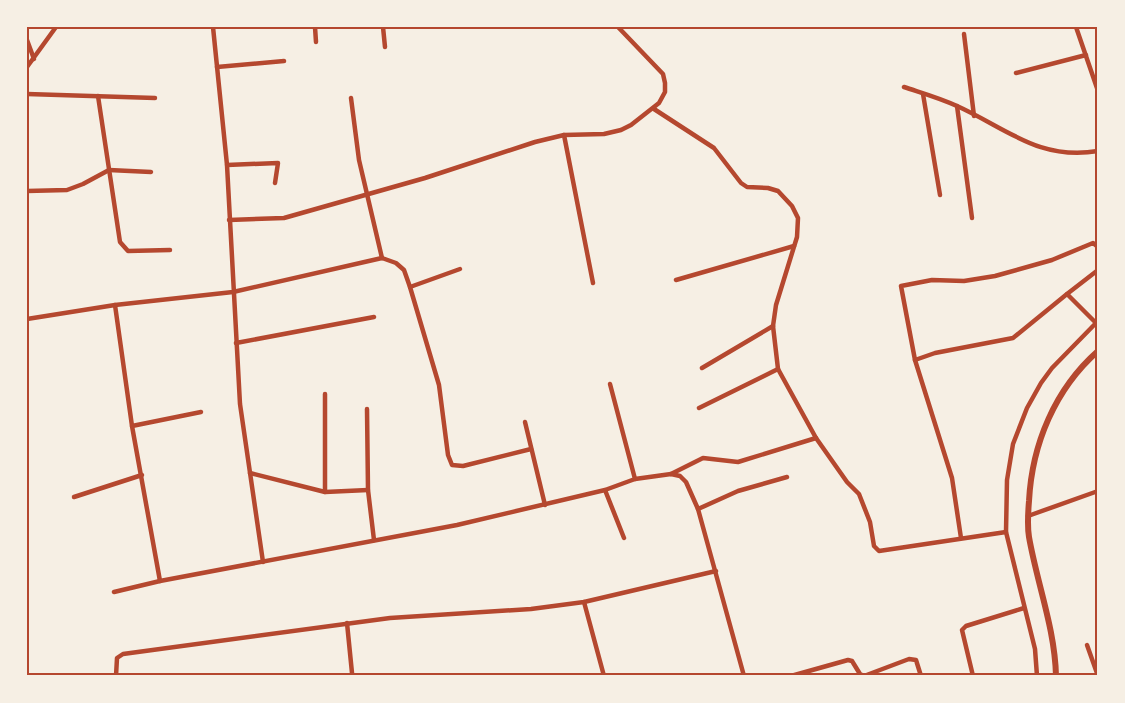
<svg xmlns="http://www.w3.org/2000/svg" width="1125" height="703" font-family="'DM Sans',sans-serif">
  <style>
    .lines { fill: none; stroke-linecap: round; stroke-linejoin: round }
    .minor { stroke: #b5482f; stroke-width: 4.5 }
    .tertiary { stroke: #b5482f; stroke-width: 6 }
    .neatline { fill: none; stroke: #b5482f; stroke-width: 2 }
  </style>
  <rect width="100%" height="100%" fill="#f6efe4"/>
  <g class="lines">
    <g class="minor">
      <path d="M 213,27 L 227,165 L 240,404 L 263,562"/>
      <path d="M 315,27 L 316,42"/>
      <path d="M 383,27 L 385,47"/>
      <path d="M 1076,27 L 1098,91"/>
      <path d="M 964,34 L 974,116"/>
      <path d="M 27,40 L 34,59"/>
      <path d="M 27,67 L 56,27"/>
      <path d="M 217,67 L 284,61"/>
      <path d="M 1016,73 L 1086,55"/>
      <path d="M 904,87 C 922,93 940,98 957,106 C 1006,128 1039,161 1098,151"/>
      <path d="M 27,94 L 155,98"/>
      <path d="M 923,94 L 940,195"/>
      <path d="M 98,96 L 120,242 L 128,251 L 170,250"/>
      <path d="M 351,98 L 359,160 L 382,258"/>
      <path d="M 957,106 L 972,218"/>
      <path d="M 654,109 L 714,148 L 741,183 L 747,187 L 768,188 L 778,191 L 792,206 L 798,218 L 797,237 L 776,305 L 773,326 L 778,369 L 816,438 L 847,482 L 859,494 L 870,522 L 874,546 L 879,551 L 1006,532"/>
      <path d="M 564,135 L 593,283"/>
      <path d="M 227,165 L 278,163 L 275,183"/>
      <path d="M 109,170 L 151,172"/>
      <path d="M 27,191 L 67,190 L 83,184 L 109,170"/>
      <path d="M 229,220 L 284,218 L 425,178 L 535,142 L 564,135 L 604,134 L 621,130 L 631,125 L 659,103 L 665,92 L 665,83 L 663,74 L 618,27"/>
      <path d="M 382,258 L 396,263 L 404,270 L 410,287 L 439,385 L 448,455 L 452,465 L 463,466 L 531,449"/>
      <path d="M 676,280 L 794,246"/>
      <path d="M 410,287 L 460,269"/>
      <path d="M 1067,294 L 1098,270"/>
      <path d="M 115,305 L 132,426 L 160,581"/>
      <path d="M 27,319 L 115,305 L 233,292 L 382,258"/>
      <path d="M 236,343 L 374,317"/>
      <path d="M 915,360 L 935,353 L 1013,338 L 1067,294 L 1096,323"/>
      <path d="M 702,368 L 773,326"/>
      <path d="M 610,384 L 635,479"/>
      <path d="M 325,394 L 325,492"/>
      <path d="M 699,408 L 778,369"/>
      <path d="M 367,409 L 368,490 L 374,540"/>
      <path d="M 525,422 L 545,505"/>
      <path d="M 132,426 L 201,412"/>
      <path d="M 250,473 L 325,492 L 368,490"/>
      <path d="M 671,474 L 703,458 L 738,462 L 816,438"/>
      <path d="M 605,490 L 624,538"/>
      <path d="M 74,497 L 142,475"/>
      <path d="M 698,509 L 738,491 L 787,477"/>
      <path d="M 1028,516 L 1098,491"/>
      <path d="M 961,538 L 952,478 L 915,360 L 901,286 L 932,280 L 964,281 L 995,276 L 1052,260 L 1093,243 L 1098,247"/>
      <path d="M 114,592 L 160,581 L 457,525 L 605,490 L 635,479 L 671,474 L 680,476 L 686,482 L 698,509 L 744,676"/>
      <path d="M 584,602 L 604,676"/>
      <path d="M 347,623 L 352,673 L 351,676"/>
      <path d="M 1087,645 L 1098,676"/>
      <path d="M 116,676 L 117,658 L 123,654 L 390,618 L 531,609 L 584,602 L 716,571"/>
      <path d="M 791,676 L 848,660 L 852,661 L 860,674 L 864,676 L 909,659 L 916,660 L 921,676"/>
      <path d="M 973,676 L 962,630 L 966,626 L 1024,608"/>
      <path d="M 1037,676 L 1035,649 L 1006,532 L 1007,480 L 1013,444 L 1027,408 L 1041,383 L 1052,368 L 1096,323"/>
    </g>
    <path class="tertiary" d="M 1056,676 C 1055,629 1037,583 1029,537 C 1027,525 1028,513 1029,501 C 1032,444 1055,389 1098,351"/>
  </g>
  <rect width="1125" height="703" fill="none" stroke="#f6efe4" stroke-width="57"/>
  <rect x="28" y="28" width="1068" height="646" class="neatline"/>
</svg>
